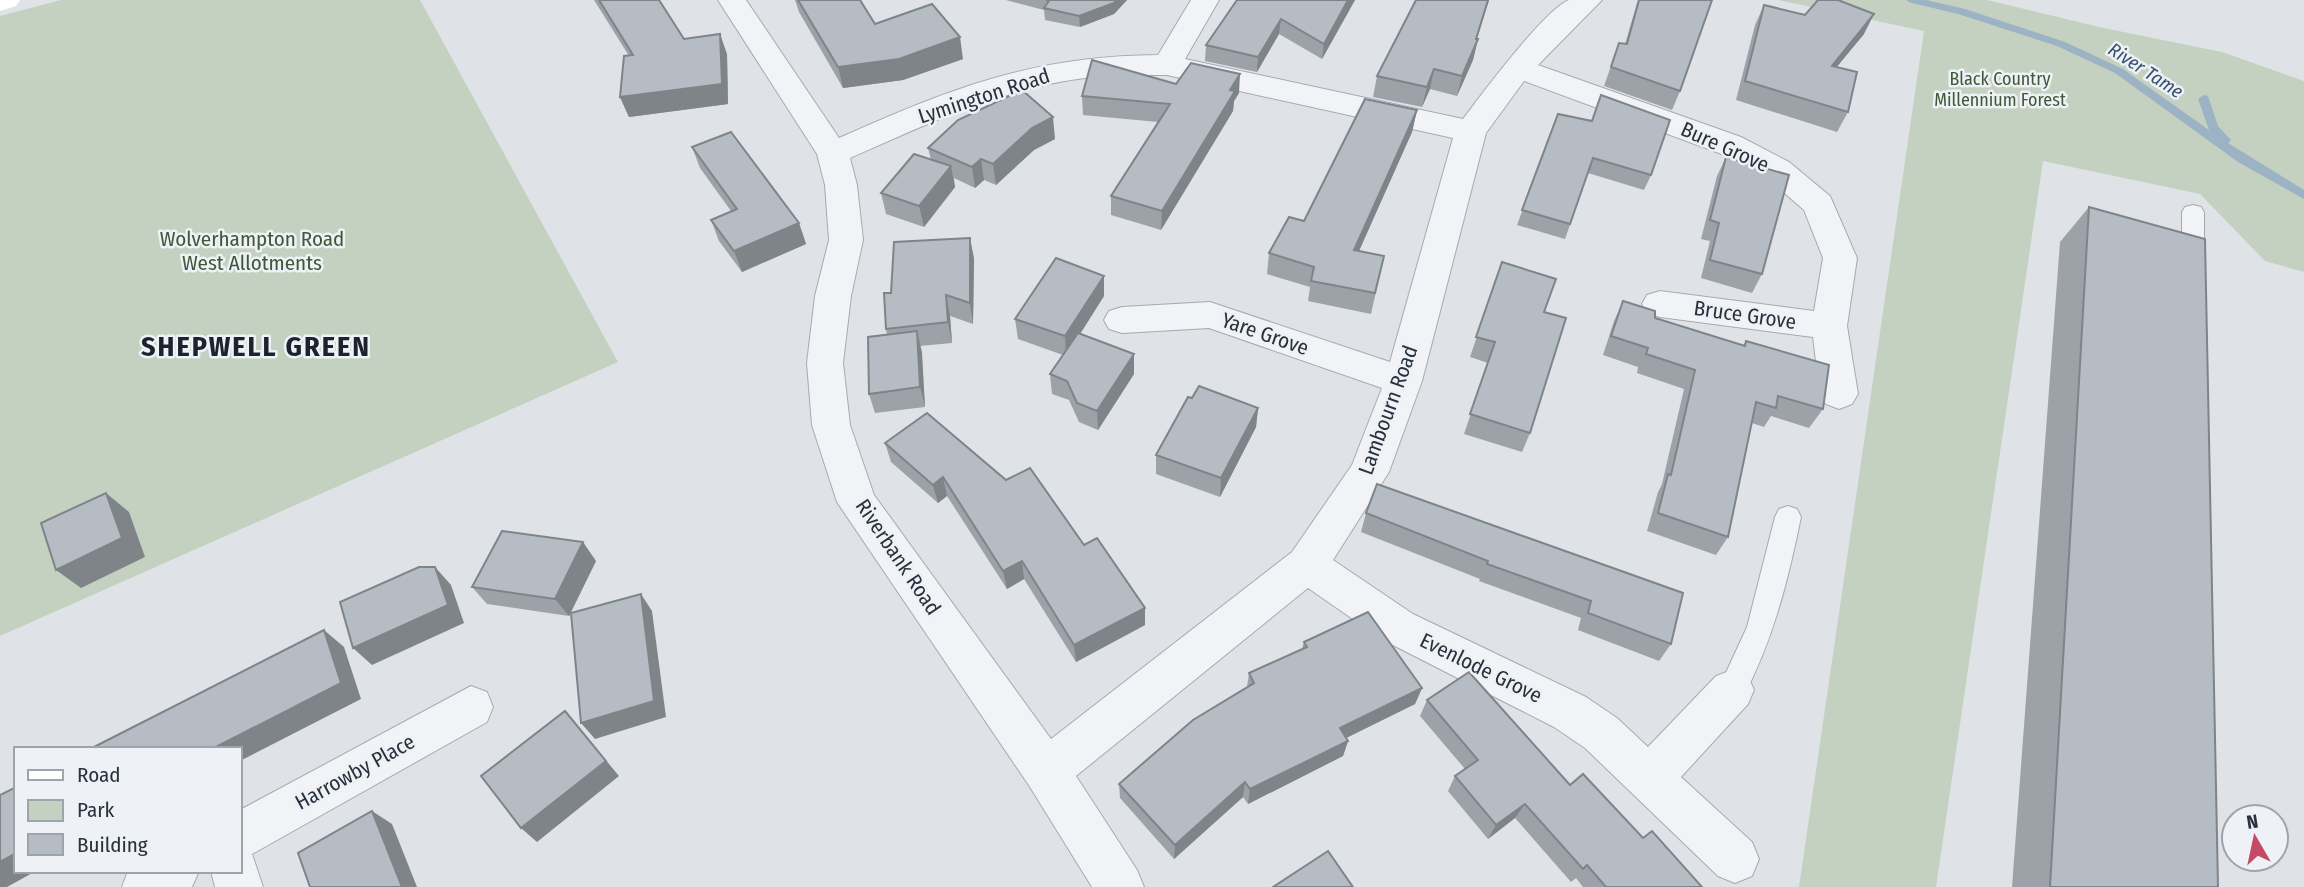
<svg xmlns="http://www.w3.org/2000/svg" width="2304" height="887" font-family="'Fira Sans Condensed',sans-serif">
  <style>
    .green { fill: #c5d1c0 }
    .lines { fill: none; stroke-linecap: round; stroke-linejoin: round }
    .stream { fill: #9cb2c5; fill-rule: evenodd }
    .lane-casing { stroke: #a5aab1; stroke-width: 2 }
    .street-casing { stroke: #a5aab1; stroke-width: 2 }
    .lane { fill: #f1f3f6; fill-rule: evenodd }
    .street { fill: #f1f3f6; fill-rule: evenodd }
    .secondary { fill: #fff; fill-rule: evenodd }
    .wall { fill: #9da2a9 }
    .shaded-wall { fill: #7f8489 }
    .building { fill: #b6bcc4; stroke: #7f8489; stroke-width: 2 }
    .labels { text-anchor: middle; stroke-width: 5; stroke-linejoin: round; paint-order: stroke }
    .far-park-label { font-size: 18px; fill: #3f5837; stroke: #eef1f5 }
    .far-water-label { font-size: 19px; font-style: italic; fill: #36526f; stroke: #eef1f5 }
    .street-label { font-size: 21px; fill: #29313d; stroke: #eef1f5 }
    .park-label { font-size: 21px; fill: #3f5837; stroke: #eef1f5 }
    .district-label { font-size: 28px; font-weight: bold; letter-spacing: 2px; fill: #1b232e; stroke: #eef1f5 }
  </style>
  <rect width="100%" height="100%" fill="#dfe3e7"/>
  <g class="green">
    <path d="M 61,0 L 420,0 L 618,362 L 0,636 L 0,16 Z"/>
    <path d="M 1778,0 L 1987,0 L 2099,27 L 2222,52 L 2304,81 L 2304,272 L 2265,261 L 2200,194 L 2043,161 L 1936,887 L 1799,887 L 1924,31 Z"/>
  </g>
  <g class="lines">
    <path class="stream" d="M 1907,0 L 1926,0 L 1965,9 L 2065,42 L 2123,69 L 2209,130 L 2198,99 L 2204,95 L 2208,96 L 2218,126 L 2231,140 L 2228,143 L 2304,190 L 2304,199 L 2238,162 L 2115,73 L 2057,46 L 1958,14 L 1908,2 Z"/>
    <defs>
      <g id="lane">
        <path d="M 2193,205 L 2201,207 L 2204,212 L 2204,267 L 2201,273 L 2185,273 L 2182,267 L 2182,212 L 2185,207 Z"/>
        <path d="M 1788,506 L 1797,509 L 1801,517 C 1788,581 1773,641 1742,699 L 1732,703 L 1722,699 L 1718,690 L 1747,627 L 1775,517 L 1779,509 Z"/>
      </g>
      <g id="street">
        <path d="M 718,0 L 746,0 L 839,138 C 951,88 1033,56 1158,55 L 1191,0 L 1219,0 L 1185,59 L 1463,119 C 1481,95 1545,9 1569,0 C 1578,0 1593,0 1602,0 L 1538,65 L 1741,137 L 1789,162 L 1830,196 L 1857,258 L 1847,326 L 1858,394 L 1852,404 L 1839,409 L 1826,404 L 1820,394 L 1813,337 L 1660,317 L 1647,313 L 1642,304 L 1647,295 L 1660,291 L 1814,311 L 1823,258 L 1804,210 L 1767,178 L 1719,153 L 1524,81 L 1486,133 L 1422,381 L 1389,472 L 1333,560 L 1413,614 L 1586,697 L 1617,718 L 1648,747 L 1716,676 L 1732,670 L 1748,676 L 1754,690 L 1748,704 L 1681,777 L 1752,842 L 1759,859 L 1752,876 L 1735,883 L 1718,876 L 1585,748 L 1554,727 L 1383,640 L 1308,588 L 1076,776 L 1137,870 L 1144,887 L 1092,887 L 1030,787 L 837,502 L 812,425 L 807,363 L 815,296 L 829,240 L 825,185 L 817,154 ZM 1119,75 L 1167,75 L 1453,138 L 1390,362 L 1210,302 L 1122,307 L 1109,311 L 1104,320 L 1109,329 L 1122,333 L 1209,328 L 1382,388 L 1352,465 L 1292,552 L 1051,739 L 874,495 L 850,425 L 843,363 L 851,296 L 863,240 L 857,185 L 850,158 C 938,119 1022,79 1119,75 Z"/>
        <path d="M 471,686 L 487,692 L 493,707 L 487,722 L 252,854 L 263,887 L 215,887 L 211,871 L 240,871 L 240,810 Z"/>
        <path d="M 128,871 L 199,871 L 192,887 L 122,887 Z"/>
      </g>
    </defs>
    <use href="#lane" class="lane-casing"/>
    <use href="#street" class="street-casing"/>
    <use href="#lane" class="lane"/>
    <use href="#street" class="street"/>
    <path class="secondary" d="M 0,0 L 20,0 L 16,6 L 0,11 Z"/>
  </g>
  <g class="wall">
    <path d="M 594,0 L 659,0 L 684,39 L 727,54 L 728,104 L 629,117 L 620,97 L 629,56 Z"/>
    <path d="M 795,0 L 860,0 L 875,24 L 963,59 L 903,80 L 843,88 L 799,12 Z"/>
    <path d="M 1006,0 L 1127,0 L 1114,14 L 1080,27 L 1045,20 L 1044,10 Z"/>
    <path d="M 1237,0 L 1355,0 L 1322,59 L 1279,34 L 1257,72 L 1205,61 L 1206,45 Z"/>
    <path d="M 1638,0 L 1712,0 L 1680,91 L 1672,110 L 1604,86 L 1619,43 L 1625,44 Z"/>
    <path d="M 1764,5 L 1864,34 L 1836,67 L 1848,112 L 1837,132 L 1736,100 L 1755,25 Z"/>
    <path d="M 1477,39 L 1478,39 L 1473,60 L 1457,96 L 1430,89 L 1422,107 L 1373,97 L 1377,76 Z"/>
    <path d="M 1176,84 L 1239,93 L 1234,101 L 1233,111 L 1161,230 L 1111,215 L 1111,196 L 1158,122 L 1083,115 L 1082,96 Z"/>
    <path d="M 1417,110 L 1412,132 L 1359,251 L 1384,256 L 1371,314 L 1308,301 L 1310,287 L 1267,274 L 1269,253 L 1304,221 Z"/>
    <path d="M 1558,114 L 1651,175 L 1644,190 L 1588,173 L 1565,239 L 1517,225 Z"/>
    <path d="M 1055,139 L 1034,150 L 996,185 L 984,180 L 975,188 L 954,178 L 955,187 L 924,227 L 886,214 L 881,193 L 931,160 L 928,148 Z"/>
    <path d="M 692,147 L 799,223 L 806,244 L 742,272 L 719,241 L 711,220 L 731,211 L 700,168 Z"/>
    <path d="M 1726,157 L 1762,274 L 1752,293 L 1701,278 L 1710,241 L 1701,239 L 1717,176 Z"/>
    <path d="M 2089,207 L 2218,887 L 2012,887 L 2060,242 Z"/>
    <path d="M 970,238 L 974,259 L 973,324 L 950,316 L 952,343 L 920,346 L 925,407 L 875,413 L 869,394 L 887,335 L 886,329 L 891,293 Z"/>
    <path d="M 1502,262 L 1544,312 L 1530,433 L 1522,452 L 1464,434 L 1488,363 L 1470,357 Z"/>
    <path d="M 1104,296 L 1080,334 L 1134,354 L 1134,374 L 1098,430 L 1079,422 L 1069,400 L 1052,394 L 1050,374 L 1063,355 L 1018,339 L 1015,319 Z"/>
    <path d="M 1623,301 L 1655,318 L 1743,346 L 1746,341 L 1823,409 L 1809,428 L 1771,416 L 1764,427 L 1752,423 L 1728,537 L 1716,555 L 1647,531 L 1658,492 L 1662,484 L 1684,389 L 1637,373 L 1638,367 L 1603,355 L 1614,321 Z"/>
    <path d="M 1258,408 L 1256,427 L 1220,497 L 1156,474 L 1156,455 Z"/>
    <path d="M 885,443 L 1006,480 L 1084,545 L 1145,608 L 1145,625 L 1076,662 L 1024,579 L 1007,589 L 947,496 L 938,503 L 891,462 Z"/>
    <path d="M 1376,486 L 1671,644 L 1659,661 L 1578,630 L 1581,618 L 1479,581 L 1480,579 L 1361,532 L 1366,513 Z"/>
    <path d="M 596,561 L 569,616 L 487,604 L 472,587 Z"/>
    <path d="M 1304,642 L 1422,688 L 1415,704 L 1346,738 L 1348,741 L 1343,756 L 1248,804 L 1243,797 L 1174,859 L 1120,798 L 1119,784 L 1247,687 L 1249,673 L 1302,649 Z"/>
    <path d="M 1427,700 L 1570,785 L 1643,838 L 1702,887 L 1583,887 L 1576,878 L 1571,882 L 1515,818 L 1488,839 L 1448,791 L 1455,776 L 1465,769 L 1420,716 Z"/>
  </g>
  <g class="shaded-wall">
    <path d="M 1117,0 L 1127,0 L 1114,14 L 1080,27 L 1079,16 Z"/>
    <path d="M 1348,0 L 1355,0 L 1322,59 L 1324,44 Z"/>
    <path d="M 1488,0 L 1489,0 L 1474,48 L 1478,39 L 1473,60 L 1457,96 L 1462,76 L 1476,39 Z"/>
    <path d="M 1874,14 L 1864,34 L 1822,85 L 1832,66 Z"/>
    <path d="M 1281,19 L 1279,34 L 1257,72 L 1258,57 Z"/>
    <path d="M 720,34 L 727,54 L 728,104 L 629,117 L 620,97 Z"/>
    <path d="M 960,37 L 963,59 L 903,80 L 843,88 L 838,67 Z"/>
    <path d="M 1434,69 L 1430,89 L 1422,107 L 1427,87 Z"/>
    <path d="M 1240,74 L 1239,93 L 1234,101 L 1233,111 L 1161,230 L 1162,211 L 1230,90 Z"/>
    <path d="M 1417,110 L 1412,132 L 1350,271 L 1354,250 Z"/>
    <path d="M 1053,117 L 1055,139 L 1034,150 L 996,185 L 993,164 L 1032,128 Z"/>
    <path d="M 981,159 L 984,180 L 975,188 L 972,167 Z"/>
    <path d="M 951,166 L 955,187 L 924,227 L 919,206 Z"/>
    <path d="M 799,223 L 806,244 L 742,272 L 734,251 Z"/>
    <path d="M 970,238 L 974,259 L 973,324 L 970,303 Z"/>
    <path d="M 1104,276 L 1104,296 L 1066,356 L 1065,336 Z"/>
    <path d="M 946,295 L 950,316 L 952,343 L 948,322 Z"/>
    <path d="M 917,331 L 922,352 L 925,407 L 920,387 Z"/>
    <path d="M 1134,354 L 1134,374 L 1098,430 L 1097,411 Z"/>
    <path d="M 1258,408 L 1256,427 L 1220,497 L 1221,478 Z"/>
    <path d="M 943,477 L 947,496 L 938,503 L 933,485 Z"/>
    <path d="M 106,493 L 129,512 L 145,557 L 81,588 L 56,570 Z"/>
    <path d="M 583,542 L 596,561 L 569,616 L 555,599 Z"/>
    <path d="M 1022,561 L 1024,579 L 1007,589 L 1003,571 Z"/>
    <path d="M 435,567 L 451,585 L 464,623 L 372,665 L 353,648 Z"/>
    <path d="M 641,594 L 652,611 L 666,717 L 595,739 L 581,723 Z"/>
    <path d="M 1145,608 L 1145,625 L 1076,662 L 1074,645 Z"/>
    <path d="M 324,630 L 344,647 L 361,699 L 240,761 L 240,749 L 212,749 Z"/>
    <path d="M 1422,688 L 1415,704 L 1336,743 L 1340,728 Z"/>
    <path d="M 565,711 L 619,776 L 537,842 L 521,828 Z"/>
    <path d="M 1348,741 L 1343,756 L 1248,804 L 1250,789 Z"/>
    <path d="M 1245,782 L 1243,797 L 1174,859 L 1175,845 Z"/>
    <path d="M 1525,804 L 1515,818 L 1488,839 L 1496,825 Z"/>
    <path d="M 372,811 L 392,824 L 417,887 L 402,887 Z"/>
    <path d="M 16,853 L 16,871 L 36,871 L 7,887 L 0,887 L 0,862 Z"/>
  </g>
  <g class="building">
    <path d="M 599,0 L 659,0 L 684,39 L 720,34 L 722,84 L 620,97 L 624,56 L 633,55 Z"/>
    <path d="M 798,0 L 860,0 L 875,24 L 932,4 L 960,37 L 899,59 L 838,67 Z"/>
    <path d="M 1046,0 L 1117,0 L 1114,3 L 1079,16 L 1044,8 L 1049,1 Z"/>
    <path d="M 1237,0 L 1348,0 L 1324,44 L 1281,19 L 1258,57 L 1206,45 Z"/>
    <path d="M 1416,0 L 1488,0 L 1476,39 L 1478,39 L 1462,76 L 1434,69 L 1427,87 L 1377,76 Z"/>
    <path d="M 1639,0 L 1712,0 L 1680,91 L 1611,67 L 1619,43 L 1627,44 Z"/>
    <path d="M 1818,0 L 1838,0 L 1874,14 L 1832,66 L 1857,72 L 1848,112 L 1745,81 L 1764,5 L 1805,15 Z"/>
    <path d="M 1092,60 L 1176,84 L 1191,63 L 1240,74 L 1230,90 L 1235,91 L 1162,211 L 1111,196 L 1170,104 L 1082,96 Z"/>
    <path d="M 1022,90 L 1053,117 L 1032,128 L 993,164 L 981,159 L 972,167 L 928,148 L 958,120 Z"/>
    <path d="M 1601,95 L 1670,120 L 1651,175 L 1593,158 L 1570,224 L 1522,210 L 1558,114 L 1592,121 Z"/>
    <path d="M 1365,99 L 1417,110 L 1354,250 L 1384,256 L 1375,293 L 1311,281 L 1314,267 L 1269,253 L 1289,217 L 1304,221 Z"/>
    <path d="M 731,132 L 799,223 L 734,251 L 711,220 L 737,209 L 692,147 Z"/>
    <path d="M 914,154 L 951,166 L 919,206 L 881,193 Z"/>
    <path d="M 1726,157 L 1789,175 L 1762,274 L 1710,260 L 1719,223 L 1710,220 Z"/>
    <path d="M 2089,207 L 2205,239 L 2218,887 L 2050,887 Z"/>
    <path d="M 970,238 L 970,303 L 946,295 L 948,322 L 886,329 L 884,293 L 891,293 L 894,242 Z"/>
    <path d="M 1056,258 L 1104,276 L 1065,336 L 1015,319 Z"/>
    <path d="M 1502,262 L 1556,279 L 1544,312 L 1566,318 L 1530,433 L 1470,414 L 1495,342 L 1476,337 Z"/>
    <path d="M 1623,301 L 1655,311 L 1655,318 L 1745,346 L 1746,341 L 1829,365 L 1823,409 L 1778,396 L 1776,408 L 1756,402 L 1728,537 L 1658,513 L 1668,474 L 1671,475 L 1695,370 L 1646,354 L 1648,348 L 1611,336 Z"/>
    <path d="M 917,331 L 920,387 L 869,394 L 868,337 Z"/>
    <path d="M 1078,333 L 1134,354 L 1097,411 L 1077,403 L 1067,381 L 1050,374 Z"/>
    <path d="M 1199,386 L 1258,408 L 1221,478 L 1156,455 L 1188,397 L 1192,398 Z"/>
    <path d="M 927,413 L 1006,480 L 1030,468 L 1084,545 L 1097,538 L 1145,608 L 1074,645 L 1022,561 L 1003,571 L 943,477 L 933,485 L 885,443 Z"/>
    <path d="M 1377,484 L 1683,593 L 1671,644 L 1588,613 L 1591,601 L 1487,564 L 1488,561 L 1366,513 Z"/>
    <path d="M 106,493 L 122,538 L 56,570 L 41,523 Z"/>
    <path d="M 502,531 L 583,542 L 555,599 L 472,587 Z"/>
    <path d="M 419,567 L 435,567 L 448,605 L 353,648 L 340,602 Z"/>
    <path d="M 641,594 L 654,701 L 581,723 L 571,613 Z"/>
    <path d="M 1368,612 L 1422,688 L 1340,728 L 1348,741 L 1250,789 L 1245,782 L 1175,845 L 1119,784 L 1193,720 L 1254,683 L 1249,673 L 1307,647 L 1304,642 Z"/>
    <path d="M 324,630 L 341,683 L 212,749 L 90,749 Z"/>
    <path d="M 1469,672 L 1570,785 L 1583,774 L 1643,838 L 1652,831 L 1702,887 L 1606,887 L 1587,865 L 1583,869 L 1525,804 L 1496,825 L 1455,776 L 1478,760 L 1427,700 Z"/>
    <path d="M 565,711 L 606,761 L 521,828 L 481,776 Z"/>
    <path d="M 16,787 L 16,853 L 0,862 L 0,795 Z"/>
    <path d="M 372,811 L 402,887 L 310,887 L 298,853 Z"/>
    <path d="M 1328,851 L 1353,887 L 1273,887 Z"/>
  </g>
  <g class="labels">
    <g class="far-park-label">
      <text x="2000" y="85">Black Country<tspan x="2000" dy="21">Millennium Forest</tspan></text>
    </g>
    <g class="far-water-label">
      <text transform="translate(2146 70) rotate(33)" y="7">River Tame</text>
    </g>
    <g class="street-label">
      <text transform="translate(984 96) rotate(-18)" y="7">Lymington Road</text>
      <text transform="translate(1725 147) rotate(24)" y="7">Bure Grove</text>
      <text transform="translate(1745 315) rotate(8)" y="7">Bruce Grove</text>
      <text transform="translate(1265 334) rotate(19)" y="7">Yare Grove</text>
      <text transform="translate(1388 410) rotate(-70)" y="7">Lambourn Road</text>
      <text transform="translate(898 557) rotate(56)" y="7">Riverbank Road</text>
      <text transform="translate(1481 668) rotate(26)" y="7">Evenlode Grove</text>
      <text transform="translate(355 772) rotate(-29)" y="7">Harrowby Place</text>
    </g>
    <g class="park-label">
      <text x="252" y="246">Wolverhampton Road<tspan x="252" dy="24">West Allotments</tspan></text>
    </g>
    <g class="district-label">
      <text x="256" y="356">SHEPWELL GREEN</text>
    </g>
  </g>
  <rect x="14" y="747" width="228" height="126" fill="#eef1f5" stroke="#9fa4ab" stroke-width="2"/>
  <rect x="28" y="770" width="35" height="10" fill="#ffffff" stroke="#9fa4ab" stroke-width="2"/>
  <text x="77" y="782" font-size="21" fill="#29313d">Road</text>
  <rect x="28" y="800" width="35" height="21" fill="#c5d1c0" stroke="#9fa4ab" stroke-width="2"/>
  <text x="77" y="817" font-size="21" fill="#29313d">Park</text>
  <rect x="28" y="834" width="35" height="21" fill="#b6bcc4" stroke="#9fa4ab" stroke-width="2"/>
  <text x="77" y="852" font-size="21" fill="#29313d">Building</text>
  <g transform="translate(2255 838) rotate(351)"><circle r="33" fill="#eef1f5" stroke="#9fa4ab" stroke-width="2"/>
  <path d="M0-5L12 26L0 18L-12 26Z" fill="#c54b64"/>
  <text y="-10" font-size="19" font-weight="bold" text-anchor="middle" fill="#29313d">N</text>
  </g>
</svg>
